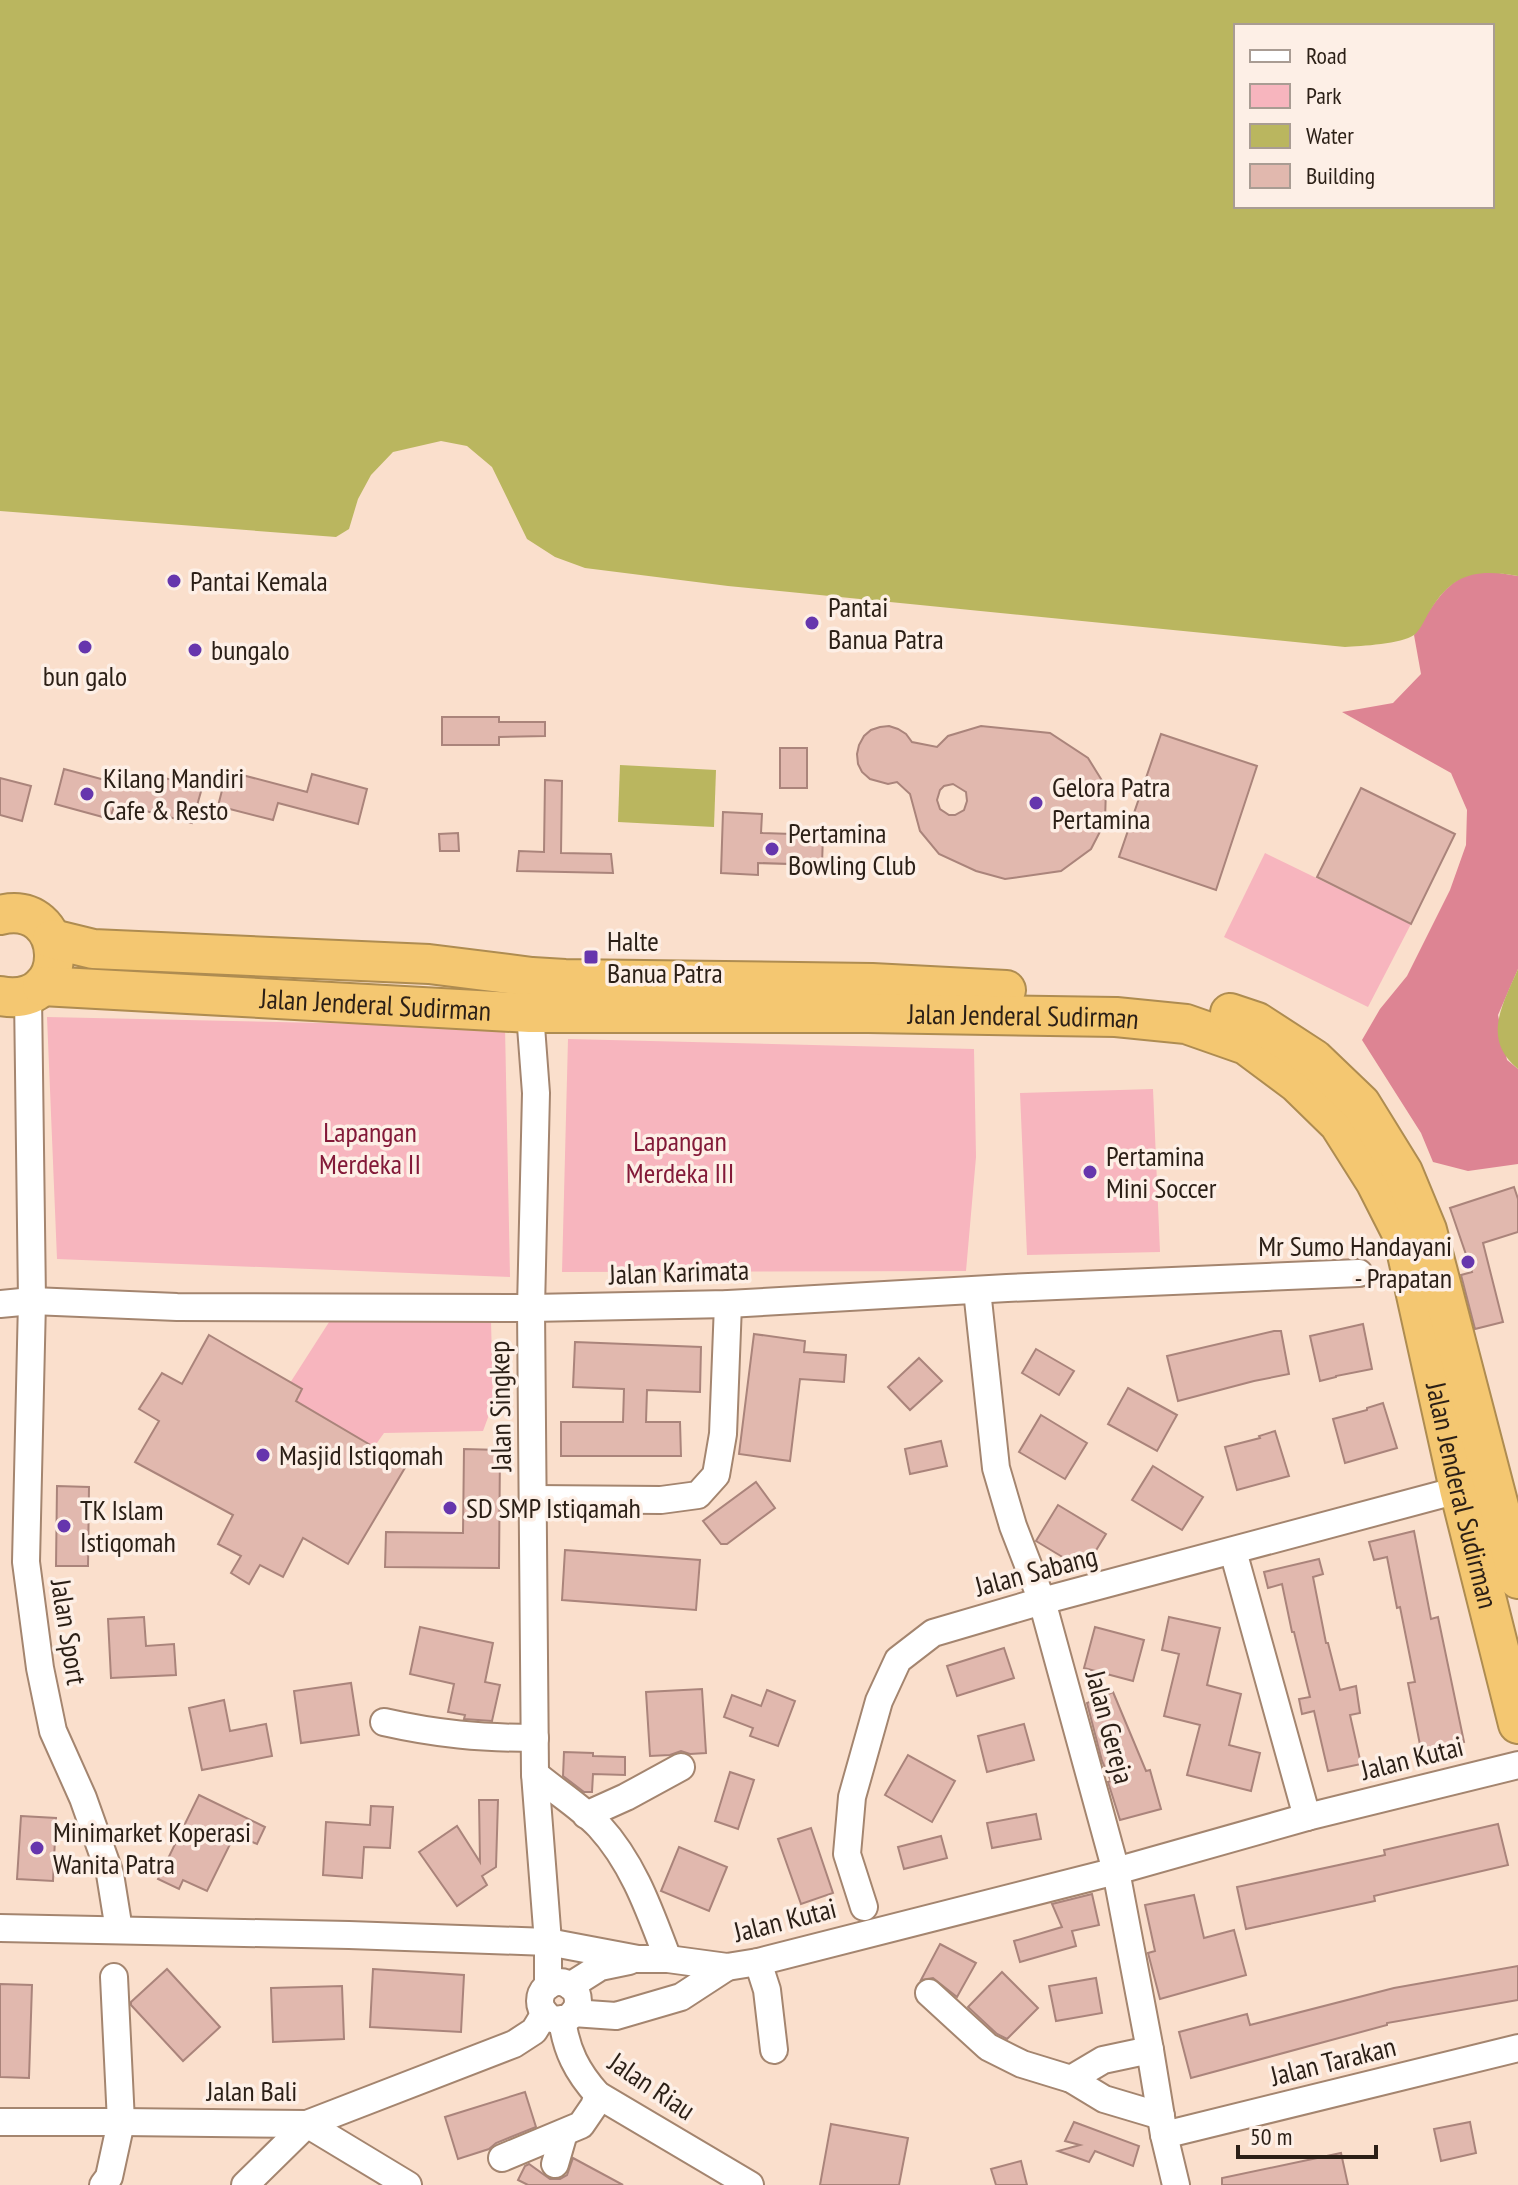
<svg xmlns="http://www.w3.org/2000/svg" width="1518" height="2185" font-family="'PT Sans Narrow',sans-serif">
  <style>
    .green { fill: #f7b5be }
    .forest { fill: #dd8493 }
    .water { fill: #bab65f; fill-rule: evenodd }
    .building { fill: #e1b8ae; stroke: #aa847b; stroke-width: 2; fill-rule: evenodd }
    .lines { fill: none; stroke-linecap: round; stroke-linejoin: round }
    .minor-casing { stroke: #a4856f; stroke-width: 30 }
    .highway-casing { stroke: #ae8c51; stroke-width: 42 }
    .minor { stroke: #fff; stroke-width: 26 }
    .highway { stroke: #f4c771; stroke-width: 38 }
    .poi-dot { fill: #6636ad; stroke: #fdefe6; stroke-width: 3 }
    .labels { text-anchor: middle; stroke-width: 7; stroke-linejoin: round; paint-order: stroke }
    .poi-label { font-size: 28px; fill: #2b1f16; stroke: #fdefe6; text-anchor: start }
    .street-label { font-size: 28px; fill: #2b1f16; stroke: #fdefe6 }
    .park-label { font-size: 28px; fill: #831938; stroke: #fdefe6 }
  </style>
  <rect width="100%" height="100%" fill="#fadfcc"/>
  <g class="green">
    <path d="M 1265,853 L 1411,924 L 1368,1007 L 1224,937 Z"/>
    <path d="M 47,1017 L 505,1027 L 510,1277 L 57,1259 Z"/>
    <path d="M 568,1039 L 974,1049 L 976,1157 L 966,1271 L 562,1272 Z"/>
    <path d="M 1153,1089 L 1160,1252 L 1027,1255 L 1020,1093 Z"/>
    <path d="M 331,1319 L 491,1320 L 493,1404 L 483,1431 L 384,1433 L 374,1447 L 296,1401 L 290,1383 Z"/>
  </g>
  <path class="forest" d="M 1493,572 L 1518,576 L 1518,969 L 1498,1015 L 1507,1060 L 1518,1069 L 1518,1164 L 1468,1171 L 1433,1162 L 1421,1133 L 1362,1040 L 1380,1009 L 1407,976 L 1450,890 L 1466,845 L 1467,810 L 1451,773 L 1342,712 L 1393,703 L 1421,674 L 1414,635 C 1429,612 1444,581 1473,573 C 1479,572 1487,572 1493,572 Z"/>
  <g class="water">
    <path d="M 0,0 L 1518,0 L 1518,576 C 1478,569 1454,572 1431,609 C 1426,616 1421,630 1414,635 C 1402,644 1361,646 1345,647 L 728,586 L 585,568 L 555,557 L 527,539 L 492,467 L 467,446 L 441,441 L 393,452 L 371,475 L 358,499 L 349,529 L 336,537 L 0,511 ZM 1492,26 L 1492,206 L 1236,206 L 1236,26 Z"/>
    <path d="M 620,765 L 716,770 L 714,827 L 618,822 Z"/>
    <path d="M 1518,969 L 1518,1069 C 1481,1039 1503,1004 1518,969 Z"/>
  </g>
  <g class="building">
    <path d="M 442,717 L 499,717 L 499,722 L 545,722 L 545,736 L 499,737 L 499,745 L 442,745 Z"/>
    <path d="M 889,726 L 898,729 L 906,734 L 912,742 L 937,747 L 948,736 L 981,726 L 1050,733 L 1088,758 L 1106,787 L 1105,822 L 1091,849 L 1061,871 L 1005,879 L 976,871 L 939,854 L 920,831 L 910,794 L 897,782 L 888,784 L 870,779 L 862,772 L 858,764 L 857,754 L 859,745 L 864,736 L 871,730 L 880,727 ZM 953,784 L 966,792 L 967,801 L 964,810 L 955,815 L 949,815 L 940,809 L 937,800 L 940,790 L 944,786 Z"/>
    <path d="M 1161,734 L 1257,766 L 1216,890 L 1119,857 Z"/>
    <rect x="780" y="748" width="27" height="40"/>
    <path d="M 64,769 L 142,790 L 146,773 L 202,788 L 192,823 L 115,803 L 110,819 L 55,804 Z"/>
    <path d="M 227,771 L 307,792 L 312,774 L 367,789 L 358,824 L 278,803 L 273,820 L 218,806 Z"/>
    <path d="M 0,778 L 31,786 L 22,821 L 0,815 Z"/>
    <path d="M 545,780 L 562,781 L 561,853 L 611,854 L 613,873 L 517,871 L 519,851 L 544,852 Z"/>
    <path d="M 1361,788 L 1455,834 L 1411,924 L 1317,877 Z"/>
    <path d="M 723,812 L 762,814 L 761,833 L 823,835 L 822,865 L 758,863 L 758,875 L 721,873 Z"/>
    <path d="M 458,833 L 459,851 L 440,851 L 439,834 Z"/>
    <path d="M 1514,1187 L 1518,1199 L 1518,1232 L 1483,1243 L 1503,1322 L 1475,1329 L 1461,1275 L 1472,1272 L 1450,1208 Z"/>
    <path d="M 1363,1324 L 1372,1369 L 1336,1376 L 1336,1377 L 1320,1381 L 1310,1336 Z"/>
    <path d="M 1274,1331 L 1281,1331 L 1289,1374 L 1254,1381 L 1178,1401 L 1167,1356 Z"/>
    <path d="M 754,1334 L 805,1341 L 804,1352 L 846,1355 L 844,1382 L 800,1379 L 790,1461 L 739,1454 Z"/>
    <path d="M 209,1335 L 302,1389 L 296,1401 L 406,1466 L 348,1564 L 303,1538 L 283,1577 L 260,1565 L 249,1584 L 231,1573 L 241,1556 L 218,1544 L 233,1515 L 135,1462 L 159,1421 L 139,1409 L 162,1373 L 182,1384 Z"/>
    <path d="M 575,1342 L 701,1347 L 700,1392 L 647,1390 L 646,1422 L 680,1422 L 681,1456 L 561,1456 L 561,1422 L 623,1422 L 624,1389 L 573,1387 Z"/>
    <path d="M 1036,1349 L 1074,1371 L 1059,1395 L 1022,1373 Z"/>
    <path d="M 919,1358 L 942,1381 L 910,1410 L 888,1387 Z"/>
    <path d="M 1128,1388 L 1177,1415 L 1157,1451 L 1108,1424 Z"/>
    <path d="M 1383,1403 L 1397,1448 L 1345,1463 L 1333,1419 L 1367,1410 L 1367,1408 Z"/>
    <path d="M 1041,1415 L 1087,1443 L 1065,1479 L 1019,1452 Z"/>
    <path d="M 1275,1431 L 1289,1476 L 1237,1490 L 1225,1447 L 1260,1438 L 1259,1436 Z"/>
    <path d="M 941,1441 L 947,1466 L 910,1474 L 905,1449 Z"/>
    <path d="M 464,1449 L 500,1450 L 499,1568 L 385,1567 L 386,1532 L 463,1533 Z"/>
    <path d="M 1153,1466 L 1203,1497 L 1182,1530 L 1132,1500 Z"/>
    <path d="M 756,1482 L 775,1508 L 727,1544 L 721,1544 L 703,1521 Z"/>
    <path d="M 57,1486 L 89,1487 L 88,1566 L 56,1566 Z"/>
    <path d="M 1058,1505 L 1106,1534 L 1084,1570 L 1036,1541 Z"/>
    <path d="M 1414,1531 L 1431,1619 L 1438,1617 L 1464,1742 L 1421,1750 L 1408,1683 L 1415,1682 L 1400,1607 L 1397,1608 L 1387,1557 L 1374,1560 L 1369,1542 Z"/>
    <path d="M 565,1550 L 700,1560 L 696,1610 L 562,1600 Z"/>
    <path d="M 1319,1559 L 1323,1574 L 1313,1577 L 1326,1643 L 1328,1643 L 1340,1690 L 1356,1686 L 1360,1713 L 1350,1715 L 1361,1764 L 1328,1771 L 1314,1711 L 1302,1714 L 1299,1699 L 1310,1697 L 1294,1632 L 1292,1632 L 1282,1584 L 1268,1588 L 1264,1572 Z"/>
    <path d="M 144,1617 L 146,1646 L 174,1644 L 176,1675 L 111,1678 L 108,1619 Z"/>
    <path d="M 1169,1617 L 1220,1628 L 1207,1685 L 1241,1694 L 1229,1745 L 1260,1753 L 1251,1791 L 1187,1775 L 1200,1725 L 1164,1716 L 1179,1654 L 1162,1650 Z"/>
    <path d="M 420,1627 L 493,1643 L 485,1682 L 500,1685 L 492,1721 L 464,1719 L 465,1715 L 448,1712 L 454,1684 L 410,1674 Z"/>
    <path d="M 1095,1627 L 1144,1640 L 1133,1681 L 1084,1668 Z"/>
    <path d="M 1004,1648 L 1014,1678 L 957,1696 L 947,1666 Z"/>
    <path d="M 351,1683 L 359,1735 L 301,1743 L 294,1691 Z"/>
    <path d="M 702,1689 L 706,1753 L 690,1754 L 681,1751 L 670,1755 L 650,1756 L 646,1692 Z"/>
    <path d="M 767,1690 L 795,1701 L 778,1746 L 750,1736 L 753,1728 L 724,1717 L 732,1695 L 761,1706 Z"/>
    <path d="M 1113,1692 L 1146,1771 L 1150,1770 L 1161,1809 L 1120,1820 L 1108,1782 L 1111,1781 L 1102,1761 L 1087,1703 Z"/>
    <path d="M 224,1700 L 230,1731 L 266,1724 L 272,1756 L 202,1770 L 189,1708 Z"/>
    <path d="M 1024,1724 L 1034,1760 L 987,1772 L 978,1736 Z"/>
    <path d="M 564,1752 L 593,1753 L 593,1756 L 625,1757 L 625,1775 L 593,1774 L 592,1792 L 584,1792 L 563,1776 Z"/>
    <path d="M 908,1755 L 955,1781 L 932,1822 L 885,1795 Z"/>
    <path d="M 730,1772 L 754,1780 L 738,1829 L 715,1821 Z"/>
    <path d="M 199,1795 L 265,1827 L 257,1844 L 235,1834 L 207,1891 L 183,1880 L 179,1889 L 158,1879 Z"/>
    <path d="M 479,1800 L 498,1800 L 496,1867 L 482,1876 L 487,1885 L 457,1906 L 419,1852 L 457,1826 L 480,1862 Z"/>
    <path d="M 371,1806 L 393,1807 L 390,1848 L 364,1847 L 362,1878 L 323,1875 L 326,1822 L 370,1825 Z"/>
    <path d="M 1036,1814 L 1041,1839 L 992,1848 L 987,1823 Z"/>
    <path d="M 21,1816 L 56,1818 L 53,1881 L 17,1879 Z"/>
    <path d="M 1498,1824 L 1508,1865 L 1374,1896 L 1375,1901 L 1246,1929 L 1237,1887 L 1385,1855 L 1384,1850 Z"/>
    <path d="M 811,1828 L 833,1893 L 801,1904 L 778,1839 Z"/>
    <path d="M 941,1836 L 947,1858 L 904,1869 L 898,1847 Z"/>
    <path d="M 679,1847 L 727,1867 L 709,1911 L 661,1891 Z"/>
    <path d="M 1092,1894 L 1099,1925 L 1072,1931 L 1076,1946 L 1020,1962 L 1014,1941 L 1062,1927 L 1052,1904 Z"/>
    <path d="M 1194,1895 L 1204,1938 L 1234,1930 L 1246,1975 L 1160,1999 L 1148,1953 L 1155,1951 L 1145,1905 Z"/>
    <path d="M 940,1944 L 976,1963 L 957,1997 L 933,1978 L 921,1980 Z"/>
    <path d="M 1518,1966 L 1518,2000 L 1387,2023 L 1387,2025 L 1191,2078 L 1179,2032 L 1247,2014 L 1250,2025 L 1394,1988 Z"/>
    <path d="M 167,1969 L 220,2027 L 183,2061 L 131,2005 L 131,2002 Z"/>
    <path d="M 373,1969 L 464,1975 L 461,2032 L 370,2027 Z"/>
    <path d="M 1002,1972 L 1038,2008 L 1007,2039 L 997,2034 L 968,2007 Z"/>
    <path d="M 1096,1978 L 1102,2013 L 1056,2021 L 1049,1986 Z"/>
    <path d="M 0,1984 L 32,1985 L 29,2078 L 0,2077 Z"/>
    <path d="M 342,1986 L 344,2039 L 273,2042 L 271,1988 Z"/>
    <path d="M 525,2092 L 536,2127 L 496,2143 L 489,2149 L 458,2159 L 445,2117 Z"/>
    <path d="M 1074,2122 L 1139,2146 L 1133,2166 L 1095,2151 L 1089,2162 L 1058,2151 L 1080,2145 L 1065,2141 Z"/>
    <path d="M 1470,2122 L 1476,2153 L 1441,2161 L 1434,2129 Z"/>
    <path d="M 831,2124 L 908,2138 L 899,2185 L 820,2185 Z"/>
    <path d="M 1341,2153 L 1348,2185 L 1222,2185 L 1222,2178 Z"/>
    <path d="M 573,2158 L 623,2185 L 528,2185 L 518,2180 L 525,2166 L 529,2164 L 550,2179 L 560,2179 L 567,2175 Z"/>
    <path d="M 1021,2161 L 1027,2185 L 996,2185 L 991,2169 Z"/>
  </g>
  <g class="lines">
    <defs>
      <g id="minor">
        <path d="M 28,995 L 32,1301 L 26,1562 L 40,1668 L 53,1731 L 83,1798 L 110,1874 L 119,1930"/>
        <path d="M 531,997 L 530,1013 L 536,1093 L 531,1308 L 535,1774 L 548,1942 L 548,1986"/>
        <path d="M 977,1290 L 996,1468 L 1013,1526 L 1042,1601 L 1116,1871 L 1150,2050 L 1164,2135 L 1176,2185"/>
        <path d="M 0,1304 L 32,1301 L 177,1307 L 531,1308 L 728,1304 L 1007,1288 L 1359,1273"/>
        <path d="M 534,1499 L 661,1500 L 698,1495 L 716,1475 L 723,1434 L 728,1304"/>
        <path d="M 1233,1551 L 1307,1817"/>
        <path d="M 384,1722 C 437,1734 481,1738 535,1738"/>
        <path d="M 535,1774 C 555,1791 581,1807 599,1826 C 634,1864 650,1912 668,1959"/>
        <path d="M 586,1815 L 626,1797 L 681,1767"/>
        <path d="M 864,1907 L 847,1854 L 852,1797 L 879,1701 L 898,1660 L 933,1633 L 1042,1601 L 1447,1493"/>
        <path d="M 0,1928 L 349,1935 L 548,1942 L 638,1959 L 668,1959 L 727,1967 L 758,1962 L 1116,1871 L 1307,1817 L 1518,1765"/>
        <path d="M 758,1962 L 767,1990 L 774,2050"/>
        <circle cx="559" cy="2001" r="19"/>
        <path d="M 570,1986 L 600,1967 L 629,1961"/>
        <path d="M 929,1993 L 988,2047 L 1022,2064 L 1071,2079 L 1104,2099 L 1161,2116"/>
        <path d="M 573,2013 L 616,2016 L 681,1997 L 727,1967"/>
        <path d="M 562,2019 C 566,2050 577,2072 598,2095 L 750,2185"/>
        <path d="M 1071,2079 L 1103,2060 L 1150,2050"/>
        <path d="M 0,2122 L 121,2122 L 307,2124 L 514,2044 L 534,2031 L 545,2013"/>
        <path d="M 307,2124 L 408,2185"/>
        <path d="M 1164,2135 L 1518,2048"/>
        <path d="M 502,2158 L 581,2125 L 594,2106 L 598,2095"/>
        <path d="M 555,2164 L 564,2133"/>
        <path d="M 103,2185 L 109,2177 L 121,2122 L 114,1977"/>
        <path d="M 245,2185 L 307,2124"/>
      </g>
      <g id="highway">
        <path d="M 0,915 C 69,898 75,1010 0,996"/>
        <path d="M 52,939 L 93,949 L 429,964 L 532,977 L 565,979 L 872,983 L 1006,990"/>
        <path id="s1" d="M 42,986 L 530,1013 L 868,1013 L 1116,1017 L 1186,1024 L 1246,1045 L 1297,1083 L 1339,1124 L 1375,1181 L 1403,1236 L 1459,1489 L 1518,1724"/>
        <path d="M 1230,1013 L 1257,1022 L 1314,1059 L 1361,1104 L 1403,1172 L 1427,1230 L 1518,1579"/>
      </g>
    </defs>
    <use href="#minor" class="minor-casing"/>
    <use href="#highway" class="highway-casing"/>
    <use href="#minor" class="minor"/>
    <use href="#highway" class="highway"/>
  </g>
  <g class="poi-dot">
    <circle cx="174" cy="581" r="8"/>
    <circle cx="812" cy="623" r="8"/>
    <circle cx="85" cy="647" r="8"/>
    <circle cx="195" cy="650" r="8"/>
    <circle cx="87" cy="794" r="8"/>
    <circle cx="1036" cy="803" r="8"/>
    <circle cx="772" cy="849" r="8"/>
    <rect x="583" y="949" width="16" height="16" rx="4"/>
    <circle cx="1090" cy="1172" r="8"/>
    <circle cx="1468" cy="1262" r="8"/>
    <circle cx="263" cy="1455" r="8"/>
    <circle cx="450" cy="1508" r="8"/>
    <circle cx="64" cy="1526" r="8"/>
    <circle cx="37" cy="1848" r="8"/>
  </g>
  <g class="labels">
    <g class="poi-label">
      <text x="190" y="591">Pantai Kemala</text>
      <text x="828" y="617">Pantai<tspan x="828" dy="32">Banua Patra</tspan></text>
      <text x="211" y="660">bungalo</text>
      <text x="85" y="686" text-anchor="middle">bun galo</text>
      <text x="103" y="788">Kilang Mandiri<tspan x="103" dy="32">Cafe &amp; Resto</tspan></text>
      <text x="1052" y="797">Gelora Patra<tspan x="1052" dy="32">Pertamina</tspan></text>
      <text x="788" y="843">Pertamina<tspan x="788" dy="32">Bowling Club</tspan></text>
      <text x="607" y="951">Halte<tspan x="607" dy="32">Banua Patra</tspan></text>
      <text x="1106" y="1166">Pertamina<tspan x="1106" dy="32">Mini Soccer</tspan></text>
      <text x="1452" y="1256" text-anchor="end">Mr Sumo Handayani<tspan x="1452" dy="32">- Prapatan</tspan></text>
      <text x="279" y="1465">Masjid Istiqomah</text>
      <text x="466" y="1518">SD SMP Istiqamah</text>
      <text x="80" y="1520">TK Islam<tspan x="80" dy="32">Istiqomah</tspan></text>
      <text x="53" y="1842">Minimarket Koperasi<tspan x="53" dy="32">Wanita Patra</tspan></text>
    </g>
    <g class="street-label">
      <text dy="10" stroke="none"><textPath href="#s1" startOffset="334">Jalan Jenderal Sudirman</textPath></text>
      <text dy="10" stroke="none"><textPath href="#s1" startOffset="982">Jalan Jenderal Sudirman</textPath></text>
      <text transform="translate(679 1272) rotate(-2)" y="10">Jalan Karimata</text>
      <text transform="translate(500 1406) rotate(-91)" y="10">Jalan Singkep</text>
      <text dy="10" stroke="none"><textPath href="#s1" startOffset="1726">Jalan Jenderal Sudirman</textPath></text>
      <text transform="translate(1036 1571) rotate(-15)" y="10">Jalan Sabang</text>
      <text transform="translate(69 1632) rotate(81)" y="10">Jalan Sport</text>
      <text transform="translate(1110 1727) rotate(75)" y="10">Jalan Gereja</text>
      <text transform="translate(1412 1758) rotate(-14)" y="10">Jalan Kutai</text>
      <text transform="translate(785 1920) rotate(-14)" y="10">Jalan Kutai</text>
      <text transform="translate(1333 2061) rotate(-14)" y="10">Jalan Tarakan</text>
      <text transform="translate(652 2086) rotate(34)" y="10">Jalan Riau</text>
      <text x="252" y="2101">Jalan Bali</text>
    </g>
    <g class="park-label">
      <text x="370" y="1142">Lapangan<tspan x="370" dy="32">Merdeka II</tspan></text>
      <text x="680" y="1151">Lapangan<tspan x="680" dy="32">Merdeka III</tspan></text>
    </g>
  </g>
  <rect x="1234" y="24" width="260" height="184" fill="#fdefe6" stroke="#a99c93" stroke-width="2"/>
  <rect x="1250" y="50" width="40" height="12" fill="#ffffff" stroke="#a99c93" stroke-width="2"/>
  <text x="1306" y="64" font-size="24" fill="#2b1f16">Road</text>
  <rect x="1250" y="84" width="40" height="24" fill="#f7b5be" stroke="#a99c93" stroke-width="2"/>
  <text x="1306" y="104" font-size="24" fill="#2b1f16">Park</text>
  <rect x="1250" y="124" width="40" height="24" fill="#bab65f" stroke="#a99c93" stroke-width="2"/>
  <text x="1306" y="144" font-size="24" fill="#2b1f16">Water</text>
  <rect x="1250" y="164" width="40" height="24" fill="#e1b8ae" stroke="#a99c93" stroke-width="2"/>
  <text x="1306" y="184" font-size="24" fill="#2b1f16">Building</text>
  <path d="M1238 2145v12h138v-12" fill="none" stroke="#2b1f16" stroke-width="4"/>
  <text x="1250" y="2145" font-size="24" fill="#2b1f16" stroke="#fdefe6" stroke-width="6" paint-order="stroke">50 m</text>
</svg>
